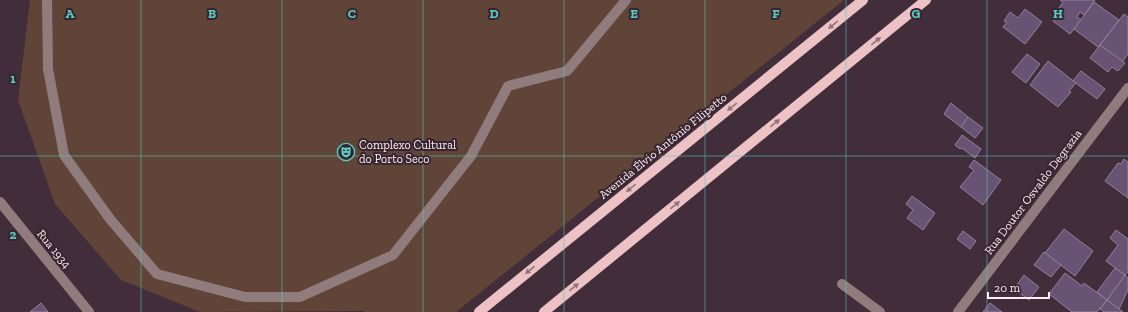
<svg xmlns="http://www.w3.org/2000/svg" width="1128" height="312" font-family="'Zilla Slab',serif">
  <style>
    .green { fill: #5f4437 }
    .building { fill: #675374; stroke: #8f8297 }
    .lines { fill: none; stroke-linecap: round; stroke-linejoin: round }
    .minor { stroke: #917c7d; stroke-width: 10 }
    .major { stroke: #ecc2c4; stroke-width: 10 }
    .oneway { fill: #92747a }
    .grid { fill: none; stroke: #56cec3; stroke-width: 1; stroke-opacity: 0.55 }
    .labels { text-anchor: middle; stroke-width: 4; stroke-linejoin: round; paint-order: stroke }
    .poi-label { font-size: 12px; fill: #fbeef5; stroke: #382530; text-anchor: start }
    .street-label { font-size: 12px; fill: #fbeef5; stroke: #382530 }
    .grid-label { font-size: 13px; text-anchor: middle; font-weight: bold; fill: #56cec3; stroke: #382530; stroke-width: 4; stroke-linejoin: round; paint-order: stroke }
  </style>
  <rect width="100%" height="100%" fill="#422e3a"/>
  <path class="green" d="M 30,0 L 844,0 L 456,312 L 365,312 L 364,311 L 200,312 L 121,280 L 55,204 L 18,100 Z"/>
  <g class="building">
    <path d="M 1060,0 L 1095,0 L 1084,15 L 1080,12 L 1077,17 L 1081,20 L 1070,34 L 1053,21 L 1056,17 L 1054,15 L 1063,2 Z"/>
    <path d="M 1094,2 L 1119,20 L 1098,47 L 1074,29 Z"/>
    <path d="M 1025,9 L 1042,22 L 1025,44 L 1003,27 L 1007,22 L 1004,21 L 1010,12 L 1018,18 Z"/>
    <path d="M 1124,14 L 1128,17 L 1128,54 L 1122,62 L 1100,45 Z"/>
    <path d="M 1100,45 L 1125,63 L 1118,71 L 1112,67 L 1108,72 L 1090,58 Z"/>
    <path d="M 1027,54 L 1040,64 L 1026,83 L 1012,72 Z"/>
    <path d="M 1048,61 L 1076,83 L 1069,91 L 1071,92 L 1058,107 L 1030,85 Z"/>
    <path d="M 1081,71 L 1105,89 L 1097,99 L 1073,81 Z"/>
    <path d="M 951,103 L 968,117 L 961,127 L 944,114 Z"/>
    <path d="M 968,117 L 983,128 L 975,138 L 961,127 Z"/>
    <path d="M 962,135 L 981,149 L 975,158 L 962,148 L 960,149 L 955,145 Z"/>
    <path d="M 1124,159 L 1128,162 L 1128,198 L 1105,181 L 1118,163 L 1121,164 Z"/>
    <path d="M 974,160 L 1001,180 L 983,205 L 960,187 L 974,170 L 969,167 Z"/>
    <path d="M 912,196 L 935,213 L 923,230 L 907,218 L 913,210 L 906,204 Z"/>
    <path d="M 1064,229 L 1093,251 L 1075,276 L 1045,253 Z"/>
    <path d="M 1116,230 L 1128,239 L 1128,272 L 1125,275 L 1106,261 L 1118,245 L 1110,238 Z"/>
    <path d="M 963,231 L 976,241 L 970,249 L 957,239 Z"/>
    <path d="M 1044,252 L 1061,265 L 1051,277 L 1034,265 Z"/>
    <path d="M 1115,268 L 1125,275 L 1107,300 L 1097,292 Z"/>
    <path d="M 1065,273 L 1082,286 L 1084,283 L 1107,300 L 1097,312 L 1072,312 L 1049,294 Z"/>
    <path d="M 1024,275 L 1039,287 L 1029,300 L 1014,289 Z"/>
    <path d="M 1125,275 L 1128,278 L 1128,290 L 1119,309 L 1107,300 Z"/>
    <path d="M 1107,300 L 1123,312 L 1104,312 L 1100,309 Z"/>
    <path d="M 41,303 L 48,312 L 30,312 Z"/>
    <path d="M 990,303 L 1002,312 L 983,312 Z"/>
  </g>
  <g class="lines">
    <g class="minor">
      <path d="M 47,0 L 48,69 L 64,155 L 110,219 L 157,274 L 245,297 L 300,297 L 393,255 L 471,156 L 508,86 L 567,71 L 626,0"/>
      <path d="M 0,202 L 89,312"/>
      <path d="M 842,284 L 880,312"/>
      <path d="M 958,312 L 1128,88"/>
    </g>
    <g class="major">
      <path d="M 479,312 L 863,0"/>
      <path d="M 544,312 L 926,0"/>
    </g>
  </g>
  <defs><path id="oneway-solid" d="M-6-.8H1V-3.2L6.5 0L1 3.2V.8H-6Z"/></defs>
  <g class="oneway">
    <use href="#oneway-solid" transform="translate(833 25) rotate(141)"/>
    <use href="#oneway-solid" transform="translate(876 41) rotate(-39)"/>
    <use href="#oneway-solid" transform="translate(732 107) rotate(141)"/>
    <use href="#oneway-solid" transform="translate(775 123) rotate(-39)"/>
    <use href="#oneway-solid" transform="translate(631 188) rotate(141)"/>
    <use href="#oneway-solid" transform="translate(675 205) rotate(-39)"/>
    <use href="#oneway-solid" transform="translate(530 270) rotate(141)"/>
    <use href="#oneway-solid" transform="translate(574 287) rotate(-39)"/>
  </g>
  <path class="grid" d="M 141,0 L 141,312M 282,0 L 282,312M 423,0 L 423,312M 564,0 L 564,312M 705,0 L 705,312M 846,0 L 846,312M 987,0 L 987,312M 0,156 L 1128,156"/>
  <defs>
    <symbol id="theatre-ring" viewBox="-11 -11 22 22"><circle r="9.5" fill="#382530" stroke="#56cec3" stroke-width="1.5"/><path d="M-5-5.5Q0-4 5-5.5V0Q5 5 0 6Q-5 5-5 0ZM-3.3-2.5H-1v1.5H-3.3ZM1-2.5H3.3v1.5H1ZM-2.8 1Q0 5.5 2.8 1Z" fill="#56cec3"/></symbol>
  </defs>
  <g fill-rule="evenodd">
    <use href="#theatre-ring" x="336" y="142" width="20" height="20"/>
  </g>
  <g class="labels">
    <g class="poi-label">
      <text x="359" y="149">Complexo Cultural<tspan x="359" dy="14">do Porto Seco</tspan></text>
    </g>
    <g class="street-label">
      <text transform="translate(663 146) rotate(-39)" y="4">Avenida Élvio Antônio Filipetto</text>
      <text transform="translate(1033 192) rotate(-53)" y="4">Rua Doutor Osvaldo Degrazia</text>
      <text transform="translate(54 249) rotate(51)" y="4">Rua 1934</text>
    </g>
  </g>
  <g class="grid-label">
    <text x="70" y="18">A</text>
    <text x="212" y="18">B</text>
    <text x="352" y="18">C</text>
    <text x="494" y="18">D</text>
    <text x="634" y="18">E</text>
    <text x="776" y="18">F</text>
    <text x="916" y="18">G</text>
    <text x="1058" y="18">H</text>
    <text x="13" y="83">1</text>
    <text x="13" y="239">2</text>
  </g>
  <path d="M988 292v6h61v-6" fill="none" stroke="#fbeef5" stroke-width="2"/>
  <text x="994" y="292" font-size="12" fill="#fbeef5" stroke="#382530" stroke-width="3" paint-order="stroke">20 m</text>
</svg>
